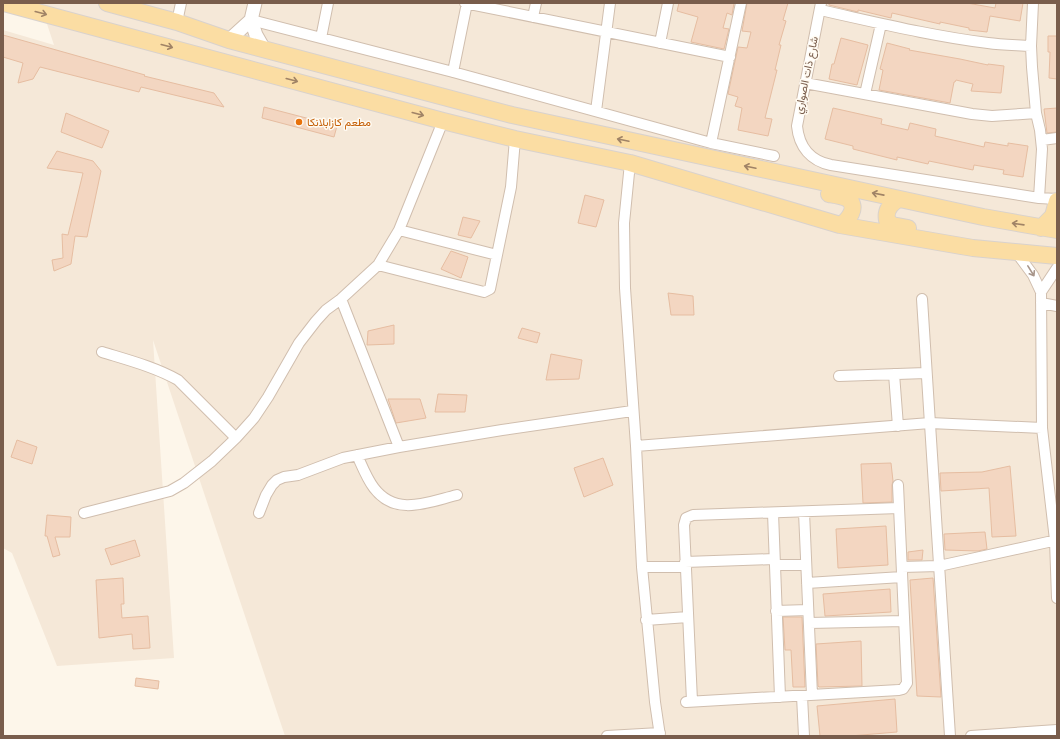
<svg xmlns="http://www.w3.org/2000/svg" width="1060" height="739" viewBox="0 0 1060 739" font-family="'IBM Plex Sans',Vazirmatn,sans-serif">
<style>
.residential{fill:#f5e8d8}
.building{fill:#f3d6c1;stroke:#e6bda1}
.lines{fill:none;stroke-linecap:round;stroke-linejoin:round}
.minor-casing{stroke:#d0beae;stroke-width:12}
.tertiary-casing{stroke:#d0beae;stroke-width:15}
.primary-casing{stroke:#d9d2cd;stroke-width:18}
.minor{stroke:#fff;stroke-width:10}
.tertiary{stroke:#fff;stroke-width:13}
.primary{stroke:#fbdda3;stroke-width:16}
.oneway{stroke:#a08366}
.oneway2{stroke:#a8968b}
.food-dot{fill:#e8710a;stroke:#fffaf1;stroke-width:1.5}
.labels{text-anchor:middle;stroke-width:3;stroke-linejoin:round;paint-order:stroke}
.street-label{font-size:11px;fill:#795d4c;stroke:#fffaf1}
.food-label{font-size:11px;fill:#c56008;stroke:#fffaf1;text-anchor:start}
</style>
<rect width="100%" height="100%" fill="#fdf6ea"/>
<path class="residential" d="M40 3H1057V736H285L153 340 174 658 57 666 12 553 3 548V30L54 45Z"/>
<path class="building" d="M679 3H734L732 15 727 13 723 28 729 29 724 49 691 42 698 17 677 11Z
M747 3H788L783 20 786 21 779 45H781L775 70H777L765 118 772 119 768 136 738 130 742 108 735 106 738 97 728 94 738 47 747 48 751 32 742 31Z
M829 3H967L995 8 996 3H1023L1020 21 990 16 987 32 969 30V28L940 22V24L892 13 891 18 858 10V12L829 5Z
M3 35 145 75 144 76 214 93 224 107 141 87 139 92 40 67 33 79 18 83 23 63 3 57Z
M1048 36H1057V79L1049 78 1050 52H1048Z
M841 38 868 45 857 85 829 79 832 64H834Z
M887 43 910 49 909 50 960 59 988 65V64L1004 66 1001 93 971 91 973 84 956 80 955 82H954L950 103 879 90 883 70 880 69Z
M264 107 337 126 334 137 262 118Z
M833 108 882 119 881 124 908 130 910 123 936 129 935 136 984 147 985 142 1008 146V143L1028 146 1023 177 1003 174 1004 170 974 165 973 170 929 161 928 164 897 157V160L853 149V146L825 139Z
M1057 108V132L1047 133 1044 109Z
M66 113 109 131 102 148 61 132Z
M57 151 93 161 101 171 87 237 75 236 71 264 54 271 52 260 63 258 62 234 68 235 83 173 47 168Z
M585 195 604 200 596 227 578 223Z
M463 217 480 221 471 238 458 235Z
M451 251 468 257 461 278 441 269Z
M668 293 693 296 694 315H671Z
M394 325V344L367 345 368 331Z
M522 328 540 333 537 343 518 338Z
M551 354 582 360 579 379 546 380Z
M438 394 467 395 465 412H435Z
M388 399H420L426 418 396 423Z
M17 440 37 447 32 464 11 457Z
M603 458 613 485 584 497 574 468Z
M891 463 893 481 892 485V502L863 503 861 464Z
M1010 466 1016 536 992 537 989 488 941 491 940 473 982 472Z
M47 515 71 517 70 537H55L60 555 53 557 47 536H45Z
M886 526 888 565 838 568 836 529Z
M985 532 987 549 978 551 945 550 944 534Z
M135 540 140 556 111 565 105 549Z
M923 550 922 560H908V552Z
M123 578 124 604H121L122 618 148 616 150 648 133 649 132 634 99 638 96 580Z
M933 578 941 697 917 696 910 580Z
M890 589 891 612 825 616 823 594Z
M783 617H802L805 687H793L791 650H785Z
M861 641 862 686 819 687 818 686 816 644Z
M136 678 159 681 158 689 135 686Z
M895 699 897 732 850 736H820L817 706Z"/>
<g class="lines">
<defs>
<path id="minor" d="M465 3 730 57
M821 3 797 126C799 147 811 161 831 165L1039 198 1057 199
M1033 3 1031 46 1032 67 1036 113 1040 130 1042 149 1039 198
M820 10C875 22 931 36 988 43 1002 45 1017 45 1031 46
M533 17 536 3
M251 20 453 72 711 143 774 156
M177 22 181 3
M321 38 328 3
M660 43 668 3
M453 72 467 3
M805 83 972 114 992 116 1036 113
M865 94 881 24
M596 111 610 3
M1042 140 1057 138
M711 143 741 3
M630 163 624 223 625 288 636 446 642 567 655 702 660 736
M399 230 497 255
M1016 252 1033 275 1041 292 1042 428 1055 540 1057 598
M378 265 484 292 490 289 511 187 515 139
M1041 292 1057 268
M341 299 399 447
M922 299 950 736
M1041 303 1057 306
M102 352C128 360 155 367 178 380L236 438
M894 374 898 426
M839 376 926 373
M636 446 930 423 1042 428
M357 455C362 466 367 479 374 488 396 517 428 502 457 495
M804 512 812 695
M84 513 170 491 184 483 212 461 236 438 254 418 268 397 299 343 316 321 326 310 341 299 378 265 399 230 443 121
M259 513 266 495 272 485 277 480 284 477 298 475 343 458 399 447 502 430 632 411
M773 513 780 697
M685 562 774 559
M775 565H806
M642 567H686
M902 567 939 566 1057 540
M807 583 902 577
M776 611 808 610
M646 620 688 617
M809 623 904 621
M802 696 804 736
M692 701 684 525 686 518 693 515 899 508
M686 702 899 690 903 689 907 683 898 485
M607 736 660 733
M971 736 1057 730"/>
<path id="tertiary" d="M255 3 251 20 256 35 264 49
M229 40 251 20"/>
<path id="primary" d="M4 3 443 121 515 139 630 163 840 225 973 248 1057 256
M107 3 177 22 229 40 512 115 983 217 1057 230
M829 194C835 195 843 196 848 199 859 207 848 221 840 225
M899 199C891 203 885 210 887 220L892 225 908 228
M1041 228 1053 216 1057 201"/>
</defs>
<use href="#minor" class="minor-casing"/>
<use href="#tertiary" class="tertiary-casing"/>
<use href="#primary" class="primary-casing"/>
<use href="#minor" class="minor"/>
<use href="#tertiary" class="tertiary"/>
<use href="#primary" class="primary"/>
</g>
<defs><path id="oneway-shaft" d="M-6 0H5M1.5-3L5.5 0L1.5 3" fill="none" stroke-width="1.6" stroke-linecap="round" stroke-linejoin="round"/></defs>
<g class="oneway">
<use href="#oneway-shaft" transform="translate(41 13) rotate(15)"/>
<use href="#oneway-shaft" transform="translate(167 46) rotate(15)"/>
<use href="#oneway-shaft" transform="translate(292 80) rotate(15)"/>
<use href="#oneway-shaft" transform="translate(418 114) rotate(15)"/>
<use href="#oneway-shaft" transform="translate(623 140) rotate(-168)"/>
<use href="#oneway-shaft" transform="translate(750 167) rotate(-168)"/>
<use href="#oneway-shaft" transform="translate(878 194) rotate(-169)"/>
<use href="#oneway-shaft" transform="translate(1018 224) rotate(-172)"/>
</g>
<use class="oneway2" href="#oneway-shaft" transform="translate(1031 271) rotate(58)"/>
<circle class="food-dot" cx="299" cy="122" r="4"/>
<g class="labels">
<g class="street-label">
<text transform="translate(806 75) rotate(-78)" y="4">شارع ذات الصواري</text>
</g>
<g class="food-label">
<text x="307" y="126">مطعم كازابلانكا</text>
</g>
</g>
<rect width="1060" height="739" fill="none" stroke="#795d4c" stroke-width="8"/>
</svg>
